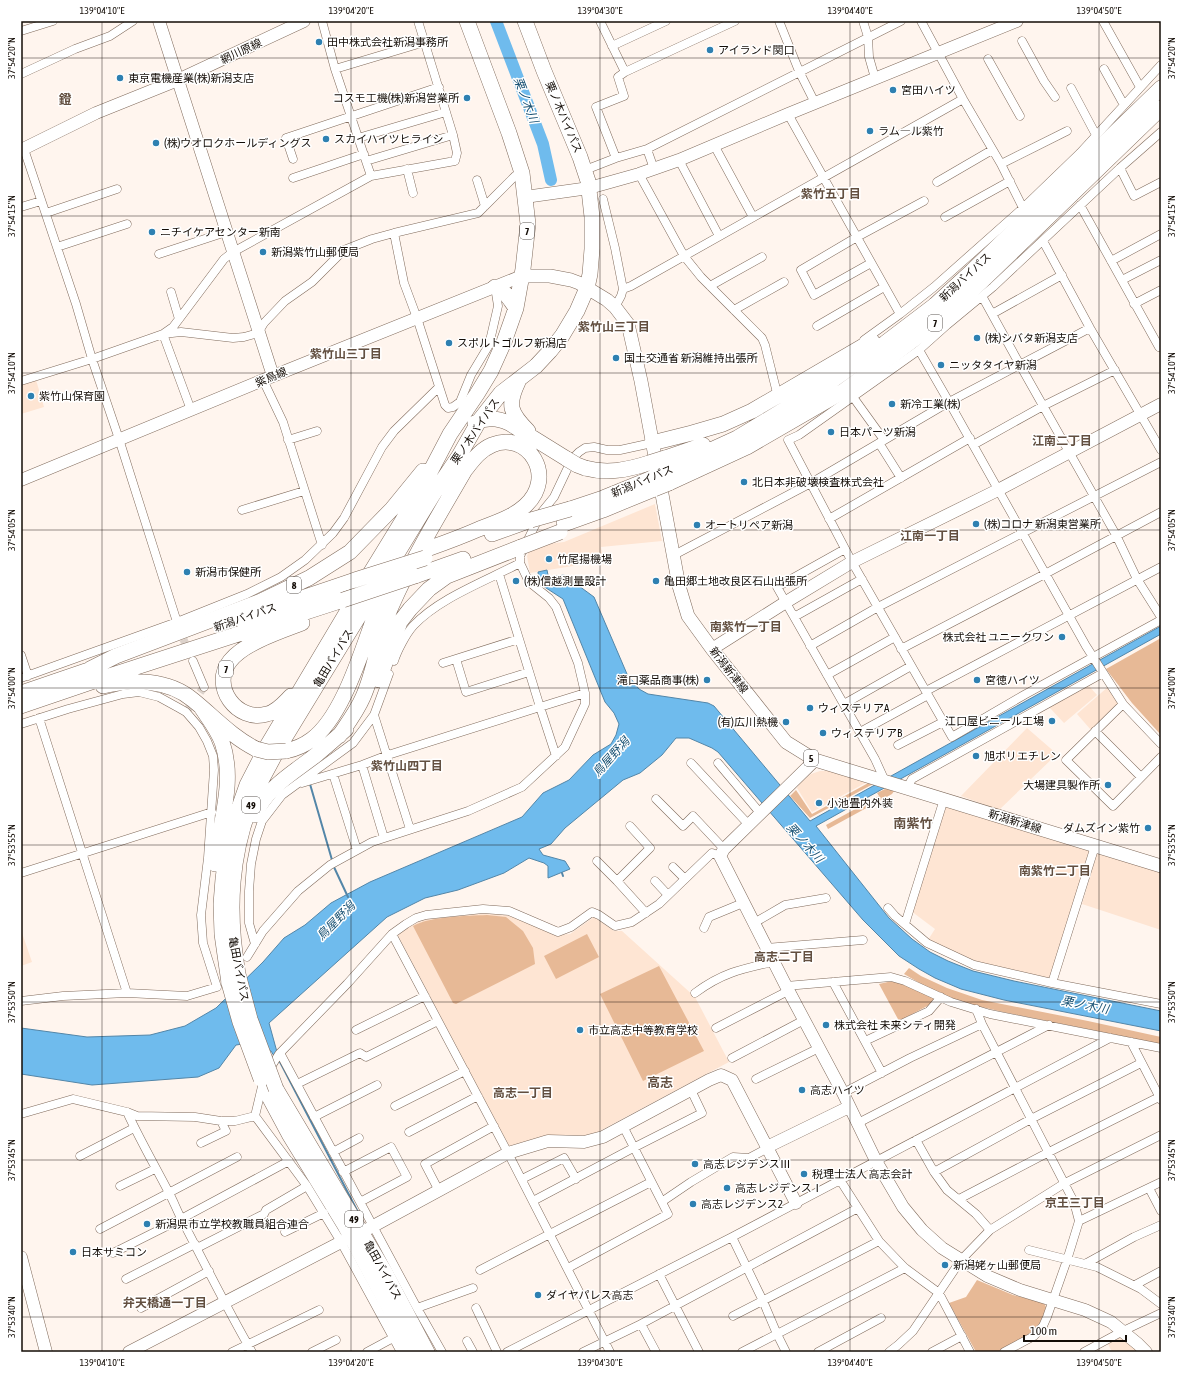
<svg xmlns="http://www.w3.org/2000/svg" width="1182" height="1373" viewBox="0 0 1182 1373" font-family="'Asap Condensed','Noto Sans JP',sans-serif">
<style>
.built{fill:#fee5d3}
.green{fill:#e7b996}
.water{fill:#6fbbed;stroke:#5386a8}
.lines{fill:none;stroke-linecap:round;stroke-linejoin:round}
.stream{stroke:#5386a8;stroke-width:2}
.river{stroke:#6fbbed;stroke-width:12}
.street-tunnel{stroke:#dcd2cb;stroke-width:8;stroke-dasharray:8 4;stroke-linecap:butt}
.street-casing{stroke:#806b5c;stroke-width:9}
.secondary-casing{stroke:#806b5c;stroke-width:13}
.primary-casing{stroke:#806b5c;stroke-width:14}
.highway-casing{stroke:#806b5c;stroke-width:16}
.street{stroke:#fff;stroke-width:8}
.secondary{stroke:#fff;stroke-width:12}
.primary{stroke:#fff;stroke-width:13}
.highway{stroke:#fff;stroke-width:15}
.highway-bridge-casing{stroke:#806b5c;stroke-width:16;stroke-linecap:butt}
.highway-bridge{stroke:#fff;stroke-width:15}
.ticks{fill:none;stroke:#130c06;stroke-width:1;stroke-opacity:0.45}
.poi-dot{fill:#2e80b1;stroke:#fff;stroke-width:1.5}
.labels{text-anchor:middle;stroke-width:3;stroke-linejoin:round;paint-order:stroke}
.shield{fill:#fff;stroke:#5a5551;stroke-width:1}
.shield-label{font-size:10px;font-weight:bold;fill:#130c06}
.poi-label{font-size:11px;fill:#130c06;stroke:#fff;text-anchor:start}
.street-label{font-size:11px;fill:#130c06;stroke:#fff}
.water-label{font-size:12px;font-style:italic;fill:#195274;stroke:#fff}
.neighbourhood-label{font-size:12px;font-weight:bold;fill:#624f40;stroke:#fff}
.quarter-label{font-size:13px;font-weight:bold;fill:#624f40;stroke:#fff}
.neatline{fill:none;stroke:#130c06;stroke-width:1.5}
.ticks-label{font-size:10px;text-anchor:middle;fill:#130c06}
</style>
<rect width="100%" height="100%" fill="#fff5ee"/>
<path class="built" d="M36 380 44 407 21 414V385Z
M655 504 662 541 601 547 603 561 530 573 527 556 531 546 564 542Z
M1089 686 1097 695 1064 723 1049 707Z
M1109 686 1120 703 1091 730 1077 714Z
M1027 728 1057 754 999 810 961 796Z
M820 771H831L869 781 812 812 797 788 800 783 811 774Z
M945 803 1092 850 1050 980 976 964 928 940 935 929 911 911Z
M1097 853 1161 872V930L1082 904Z
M492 912 522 919 557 935 570 934 594 917 614 931H622L695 997 729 1062 592 1135 549 1136 509 1146 397 934 418 920Z
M21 930 32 962 21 966Z
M1123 1336 1142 1352H1112L1108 1344Z"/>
<path class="green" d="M1161 638V735L1132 703 1106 669Z
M870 782 875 783 810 818 790 796 796 790 812 814Z
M887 788 894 791 892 794 828 829 826 825 879 796 877 793Z
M487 915 506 917 523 931 533 948 535 964 456 1004 453 1003 413 926C431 916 466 916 487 915Z
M587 934 599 957 556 979 544 956Z
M659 966 704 1051 643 1081 600 994Z
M909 968 921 976 947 988 982 1000 1088 1021 1161 1037V1044L1003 1012 956 1001 933 991 904 974Z
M892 981 906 984 934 998 933 1003 899 1021 879 984Z
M977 1280 1013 1295 1044 1303 1046 1307 1043 1318 1033 1333 997 1352H976L949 1303 966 1297Z"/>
<path class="water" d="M547 570 548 575 552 577 564 575 594 597 627 674 639 689 648 694 708 703 714 706 810 821 1161 626V634L816 826 889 918 912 939 930 952 948 961 973 971 1014 981 1161 1011V1031L1004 1000 961 989 935 978 919 969 899 956 863 920 718 752 712 748 689 738H676L662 755 640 773 623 780 565 828 551 844 539 849 543 855 565 861 570 869 548 878V866L544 863 529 858 504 873 458 890 425 898 387 917 269 1023 277 1052 274 1056 271 1051 243 1044 236 1045 219 1068 198 1077 92 1085 21 1074V1028L87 1037 150 1035 185 1026 216 1008 263 962 284 938 305 925 331 903 370 882 522 817 543 793 569 780 593 755 611 744 616 735 619 724 614 713 605 702 563 599 543 586 539 579 538 572Z"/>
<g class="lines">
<path class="stream" d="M310 784 332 860
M333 865 348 897
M562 873 563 876
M279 1060 360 1216"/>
<path class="river" d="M496 21 543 144 551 180"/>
<path class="street-tunnel" d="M179 628 189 653
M186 712 204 687"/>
<defs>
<path id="street" d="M322 21 335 69 371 176
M600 21 625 72 735 21
M779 21 799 71 815 103
M863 21 868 37 869 57 875 78
M921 21 963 99 1001 164 1024 210
M1103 21 1140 87
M21 31 53 21
M1022 41 1044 81 1055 97
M612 46 666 21
M988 59 1020 116
M335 69 425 42
M1104 69 1124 105
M21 74 75 49 110 36 133 21
M1071 88 1096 135
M788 114 900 314
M1161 132 1120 168 993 287 947 325 919 350 799 435 788 440 852 562 952 737 1024 695 1161 620
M358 138 446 112
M714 145 753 217
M24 149 76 304 92 359 119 439 177 622
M647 149 654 169
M616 158 647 149 901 21
M293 159 286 138 439 87
M679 160 719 236
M366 161 453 135
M1001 164 1067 131
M1120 168 1134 196 1161 182
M407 169 413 193
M585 170 616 158 596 107 624 96 618 77 625 72
M639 174 684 256 701 277 762 338 765 345 777 393
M293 178 364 154
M477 180 485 206
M937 182 992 150
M603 199 615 248 623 289 621 296 615 307
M1080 205 1159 347 1161 346
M21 207 41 201
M46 213 117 189
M945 217 1010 181
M394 233 404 283 417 318 445 405 448 408 453 407 460 402 471 375 489 345 498 306 495 287
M1043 241 1090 328 1161 450
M57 247 127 224
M159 254 226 232
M1111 261 1161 234
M871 263 814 295 801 270 857 237 924 201
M1122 280 1161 260
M710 286 762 257
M623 289 631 286 963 99
M171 292 179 319
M982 296 1020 365 1116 535 1137 579 1161 617
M1134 304 1161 290
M734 310 784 282
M992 314 1062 275
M817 326 884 287
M864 340 900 314 934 287 1023 208 1080 153 1161 65
M919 350 949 402 1086 646 1123 704 1161 744
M263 380 283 422 322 545
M21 381 92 359 163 334 173 327 224 259 233 252 371 176 455 161 457 153 453 135 418 21
M853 397 884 440
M191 410 163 334 181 332 233 338 244 337 258 333 264 323 285 301 312 282 344 250 372 239 394 233 478 213 515 176 522 173
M288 440 317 431
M879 443 901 478
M973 445 1043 406 1115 370
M242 510 304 491
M829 519 970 438
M845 549 777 587 875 759 885 781
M674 555 811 483 949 402 1090 328
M794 617 862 579
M810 646 878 607 1161 462
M901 649 1045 574 1161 512
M21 655 28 676
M456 659 466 692 529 672
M193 661 204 687
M394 661C397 651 406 634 413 626 439 598 486 581 520 563
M443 663 519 639
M827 675 895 637
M21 678 177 622 247 594 281 577 305 560 333 533 344 518 382 447 394 431 439 387
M926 691 1161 567
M844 704 911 666
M1123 704 1066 760 1113 806 1161 757
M374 715 410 829
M39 718 127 993
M21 724 68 709 123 694 139 692 159 697 179 708 186 712 199 727 207 741 213 756 214 770 208 858 201 915 203 943 217 987 187 996 127 993 63 996 21 1001
M1095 731 1141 777
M860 732 928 695
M898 745 943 722
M556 756 540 707 585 693
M691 763 749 825
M718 763 761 814
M362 765 384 838
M333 774 357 850
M302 783 362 765 388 755 540 707 499 574
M907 788 912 779 1103 673
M656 799 683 826 693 816 724 849
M630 826 650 848 617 881 646 913
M1095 846 1052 983 1161 1004
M597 861 617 881
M673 867 685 879
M21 873 212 812
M655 881 668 895
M888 908 895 916 927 943 974 965 1052 983
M754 923 785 905 826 898
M905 924 944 799
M704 928 709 917 743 903
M392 934 508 1153 610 1352
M255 944 249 923V891L251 864 256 839 262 821 282 795 353 743 374 715 389 674
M766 948 863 940
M247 957 263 931 298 891 330 865 372 842 468 811 522 787 565 747 585 704V693L578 663 556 607 549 598 529 582 520 563V556L541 513 554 497 572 459 579 452 585 448 594 447 607 450H620L652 443
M833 982 882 1073
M786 986 891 977 905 981 951 1002 990 1014 1161 1048
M695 993C722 973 741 969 773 962
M976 1009 982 1024 1074 1202 1079 1221 1067 1260 1047 1317 1043 1326 1034 1336 1004 1352
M716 1028 788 991
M356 1030 425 996
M865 1041 929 1011 941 997
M1131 1042 1161 1100
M280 1053 417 1308 442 1352
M732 1058 804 1020
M756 1079 819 1048
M297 1084 360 1053 366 1057 438 1021
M843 1093 910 1058 982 1024
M395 1106 465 1071
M127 1112C140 1140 155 1166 169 1193 174 1202 177 1211 182 1220 205 1264 227 1309 252 1352
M21 1114 73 1099 127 1112 137 1116 195 1117 221 1121H235L255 1116
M255 1116 264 1078 279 1054 347 984 392 934 406 924 416 918 426 915 483 909 509 911 558 932 571 927 592 912 599 915 615 926 632 922 659 904 712 853 720 856
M255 1116 307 1186 341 1242 401 1352
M314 1117 377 1085
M858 1123 1049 1025
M409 1132 478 1096
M916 1140 934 1172 947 1190 976 1214 990 1230
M201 1143 226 1131 221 1121
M333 1152 359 1138
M80 1156 134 1128
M343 1172 391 1147 407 1177 360 1202
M934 1172 1031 1119 1141 1063
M522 1179 564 1158 576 1179
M840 1180 879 1241 905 1268 939 1293 970 1352
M120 1186 155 1169
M1149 1188 1161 1211
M439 1191 425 1164 494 1126
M959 1199 1049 1152 1161 1096
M533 1201 635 1147 702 1113 691 1090
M663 1201 691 1182 733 1157 749 1158 768 1148
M1079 1221 1161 1182
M100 1229 237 1157
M285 1232 324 1213
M732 1237 763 1301 777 1334 786 1352
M197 1248 264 1214 266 1210 307 1186
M1029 1250 1097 1267 1141 1289 1161 1304
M113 1253 181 1219 289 1161
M1085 1264 1134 1237 1161 1225
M568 1268 668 1214 623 1126
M480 1270 651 1182
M659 1274 699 1352
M126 1279 195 1244
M1135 1285 1161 1271
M141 1308 209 1271
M417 1308 473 1288
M476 1308 497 1352
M733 1316 879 1241
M641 1324 656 1352
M467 1341 473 1352
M232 1352 319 1310
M312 1352 336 1340
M367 1352 393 1338
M507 1352 732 1237 1110 1038
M583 1352 641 1324 858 1208
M742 1352 905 1268
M818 1352 881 1318
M889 1352 898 1345 913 1331 961 1260 990 1230 1065 1183 1161 1135
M932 1352 962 1336
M1084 1352 1123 1331 1161 1313"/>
<path id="secondary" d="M159 21 273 376
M21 150 96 113 178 80 304 21
M525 197 589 188 639 174 679 160 788 114 1017 21
M21 480 273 376 522 276
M712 649 786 602 852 562 998 490 1161 404
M815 760 724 849 720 856 786 986 843 1093 876 1161 903 1207 922 1230 942 1248 987 1276 1020 1290 1085 1310 1111 1322 1138 1344 1146 1352
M767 1147 849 1107
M366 1230 508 1153 548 1141 584 1142 603 1137 709 1080 721 1075 732 1080 796 1203
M21 1257 46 1352
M129 1352 345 1240"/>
<path id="primary" d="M522 276H550L571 280 579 283 607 300 615 307 628 324 641 381 679 586 688 616 712 649 786 742 815 760 1161 866"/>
<path id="highway" d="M495 287C506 291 509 299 516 308
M518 382C507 405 510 413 528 431
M475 423C487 417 497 418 509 423L567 459
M652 443 692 433 723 424 752 411 872 341
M665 458 703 445
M585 468C607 474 627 470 649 463
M667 470 737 438 833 380 885 343 935 305 972 271 1161 88
M669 483 747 447 842 392 892 356 941 319 981 282 1161 108
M570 509 603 498 650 479
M564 524 603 510 654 489
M492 534 531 520
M415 576 463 559
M240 619 355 580
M90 669 116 656 261 601 309 578 350 552 392 509 423 471
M379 680 400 622 410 609 429 589 447 576 521 547
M103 686C133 679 168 679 193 700 214 717 232 737 256 749
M21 693 100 666
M291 696C284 703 277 712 267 714 237 723 210 686 230 661 244 643 281 631 302 623
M21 706 112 675 343 600
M201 707C208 718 217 729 222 742 236 782 219 824 215 864
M339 736C348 723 357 711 363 697 376 668 378 636 391 607 412 559 439 515 465 470 473 460 480 450 492 445 527 430 558 476 525 506 513 517 495 523 479 529 463 536 447 542 430 548
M286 751C295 749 303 746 311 740 342 718 361 653 374 618 379 604 387 590 394 577
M255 815C267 787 293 773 316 755 326 747 336 738 346 729
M238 974C227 910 230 851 256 791 263 776 272 761 279 747L434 493 459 456 479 421 501 393 536 366 550 351 562 336 577 311 587 288 590 274 592 249V217L588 181 580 157 544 71 525 21
M229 983 222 934 221 904 223 879 226 856 234 822 247 785 267 746 363 585 417 497 450 434 477 394 491 371 504 342 516 308 523 269 528 224 522 173 509 133 467 21
M276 1089 385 1272 427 1352
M267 1093 289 1134 344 1224 413 1352"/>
</defs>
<use href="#street" class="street-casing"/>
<use href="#secondary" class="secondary-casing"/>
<use href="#primary" class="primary-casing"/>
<use href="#highway" class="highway-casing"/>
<use href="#street" class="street"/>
<use href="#secondary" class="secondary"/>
<use href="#primary" class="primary"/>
<use href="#highway" class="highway"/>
<defs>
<path id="highway-bridge" d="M567 459 577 465 585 468
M649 463 665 458
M650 479 667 470
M654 489 669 483
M531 520 570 509
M521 547 560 532
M355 580 425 558
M343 600 415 576
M256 749 268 752 286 751
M238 974 250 1019 276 1089
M229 983 240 1022 261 1079"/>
</defs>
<use href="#highway-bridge" class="highway-bridge-casing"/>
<use href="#highway-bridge" class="highway-bridge"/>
</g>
<path class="ticks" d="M102 21V1352M351 21V1352M600 21V1352M850 21V1352M1099 21V1352M21 58H1161M21 216H1161M21 373H1161M21 530H1161M21 688H1161M21 845H1161M21 1002H1161M21 1160H1161M21 1317H1161"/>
<g class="poi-dot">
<circle cx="319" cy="42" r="4"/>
<circle cx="710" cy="50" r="4"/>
<circle cx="120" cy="78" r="4"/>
<circle cx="893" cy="90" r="4"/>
<circle cx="467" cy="98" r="4"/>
<circle cx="870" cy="131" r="4"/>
<circle cx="326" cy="139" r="4"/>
<circle cx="156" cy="143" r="4"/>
<circle cx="152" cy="232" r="4"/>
<circle cx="263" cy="252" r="4"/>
<circle cx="977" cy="338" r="4"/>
<circle cx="449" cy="343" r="4"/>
<circle cx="616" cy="358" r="4"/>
<circle cx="941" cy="365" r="4"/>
<circle cx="31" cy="396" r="4"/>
<circle cx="892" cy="404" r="4"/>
<circle cx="831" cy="432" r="4"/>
<circle cx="744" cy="482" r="4"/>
<circle cx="976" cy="524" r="4"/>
<circle cx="697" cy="525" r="4"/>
<circle cx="549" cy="559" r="4"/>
<circle cx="187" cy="572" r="4"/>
<circle cx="516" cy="581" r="4"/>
<circle cx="656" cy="581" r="4"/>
<circle cx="1062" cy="637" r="4"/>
<circle cx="707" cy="680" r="4"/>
<circle cx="977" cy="680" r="4"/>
<circle cx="810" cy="708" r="4"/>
<circle cx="1052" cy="721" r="4"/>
<circle cx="786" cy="722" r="4"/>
<circle cx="823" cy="733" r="4"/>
<circle cx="976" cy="756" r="4"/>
<circle cx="1108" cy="785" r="4"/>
<circle cx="819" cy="803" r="4"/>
<circle cx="1148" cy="828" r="4"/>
<circle cx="826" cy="1025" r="4"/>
<circle cx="580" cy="1030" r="4"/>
<circle cx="802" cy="1090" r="4"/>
<circle cx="695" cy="1164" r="4"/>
<circle cx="804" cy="1174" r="4"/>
<circle cx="727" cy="1188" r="4"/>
<circle cx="693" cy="1204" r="4"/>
<circle cx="147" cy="1224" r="4"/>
<circle cx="73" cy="1252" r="4"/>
<circle cx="945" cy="1265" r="4"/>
<circle cx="538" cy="1295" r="4"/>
</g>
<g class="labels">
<g class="shield">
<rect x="520" y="223" width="14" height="16" rx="3"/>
<rect x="928" y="315" width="14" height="16" rx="3"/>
<rect x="287" y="577" width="14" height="16" rx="3"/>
<rect x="219" y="661" width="14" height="16" rx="3"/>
<rect x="804" y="750" width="14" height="16" rx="3"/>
<rect x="242" y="797" width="18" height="16" rx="3"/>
<rect x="345" y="1211" width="18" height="16" rx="3"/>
</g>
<g class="shield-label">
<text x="527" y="235">7</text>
<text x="935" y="327">7</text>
<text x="294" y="589">8</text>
<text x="226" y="673">7</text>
<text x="811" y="762">5</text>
<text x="251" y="809">49</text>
<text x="354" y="1223">49</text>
</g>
<g class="poi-label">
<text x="327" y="46">田中株式会社新潟事務所</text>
<text x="718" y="54">アイランド関口</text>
<text x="128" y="82">東京電機産業(株)新潟支店</text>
<text x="901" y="94">宮田ハイツ</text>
<text x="459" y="102" text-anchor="end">コスモ工機(株)新潟営業所</text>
<text x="878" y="135">ラム―ル紫竹</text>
<text x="334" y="143">スカイハイツヒライシ</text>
<text x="164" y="147">(株)ウオロクホールディングス</text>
<text x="160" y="236">ニチイケアセンター新南</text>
<text x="271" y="256">新潟紫竹山郵便局</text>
<text x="985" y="342">(株)シバタ新潟支店</text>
<text x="457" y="347">スポルトゴルフ新潟店</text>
<text x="624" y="362">国土交通省 新潟維持出張所</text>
<text x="949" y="369">ニッタタイヤ新潟</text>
<text x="39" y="400">紫竹山保育園</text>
<text x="900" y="408">新冷工業(株)</text>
<text x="839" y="436">日本パーツ新潟</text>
<text x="752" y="486">北日本非破壊検査株式会社</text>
<text x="984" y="528">(株)コロナ 新潟東営業所</text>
<text x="705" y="529">オートリペア新潟</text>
<text x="557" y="563">竹尾揚機場</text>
<text x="195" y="576">新潟市保健所</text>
<text x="524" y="585">(株)信越測量設計</text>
<text x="664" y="585">亀田郷土地改良区石山出張所</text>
<text x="1054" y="641" text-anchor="end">株式会社 ユニークワン</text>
<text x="699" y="684" text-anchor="end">滝口薬品商事(株)</text>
<text x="985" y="684">宮徳ハイツ</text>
<text x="818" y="712">ウィステリアA</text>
<text x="1044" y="725" text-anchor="end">江口屋ビニール工場</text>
<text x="778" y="726" text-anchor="end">(有)広川熱機</text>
<text x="831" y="737">ウィステリアB</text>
<text x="984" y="760">旭ポリエチレン</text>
<text x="1100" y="789" text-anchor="end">大場建具製作所</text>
<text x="827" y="807">小池畳内外装</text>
<text x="1140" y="832" text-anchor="end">ダムズイン紫竹</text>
<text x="834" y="1029">株式会社 未来シティ開発</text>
<text x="588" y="1034">市立高志中等教育学校</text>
<text x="810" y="1094">高志ハイツ</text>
<text x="703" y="1168">高志レジデンスⅢ</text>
<text x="812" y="1178">税理士法人 高志会計</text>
<text x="735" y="1192">高志レジデンスⅠ</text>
<text x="701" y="1208">高志レジデンス2</text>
<text x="155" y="1228">新潟県市立学校教職員組合連合</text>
<text x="81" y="1256">日本サミコン</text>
<text x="953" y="1269">新潟姥ヶ山郵便局</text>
<text x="546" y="1299">ダイヤパレス高志</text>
</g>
<g class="street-label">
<text transform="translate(241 51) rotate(-25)" y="4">網川原線</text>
<text transform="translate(564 117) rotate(67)" y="4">栗ノ木バイパス</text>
<text transform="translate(965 277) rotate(-43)" y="4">新潟バイパス</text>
<text transform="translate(271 377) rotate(-23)" y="4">紫鳥線</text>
<text transform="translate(475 431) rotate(-56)" y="4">栗ノ木バイパス</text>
<text transform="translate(642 481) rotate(-23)" y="4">新潟バイパス</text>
<text transform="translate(245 617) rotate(-19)" y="4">新潟バイパス</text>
<text transform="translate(333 658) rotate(-59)" y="4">亀田バイパス</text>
<text transform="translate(729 670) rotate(52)" y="4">新潟新津線</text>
<text transform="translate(1015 821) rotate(17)" y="4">新潟新津線</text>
<text transform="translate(239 969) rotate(79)" y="4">亀田バイパス</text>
<text transform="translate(383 1270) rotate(61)" y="4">亀田バイパス</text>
</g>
<g class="water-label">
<text transform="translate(526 100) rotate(69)" y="4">栗ノ木川</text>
<text transform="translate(611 757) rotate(-48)" y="4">鳥屋野潟</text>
<text transform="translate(805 843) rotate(48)" y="4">栗ノ木川</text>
<text transform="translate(336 921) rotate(-45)" y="4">鳥屋野潟</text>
<text transform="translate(1085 1005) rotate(11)" y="4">栗ノ木川</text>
</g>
<g class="neighbourhood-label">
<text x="831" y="198">紫竹五丁目</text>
<text x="614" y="331">紫竹山三丁目</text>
<text x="346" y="358">紫竹山三丁目</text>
<text x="1062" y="445">江南二丁目</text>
<text x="930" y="540">江南一丁目</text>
<text x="746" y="631">南紫竹一丁目</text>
<text x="407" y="770">紫竹山四丁目</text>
<text x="1055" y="875">南紫竹二丁目</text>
<text x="784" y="961">高志二丁目</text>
<text x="523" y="1097">高志一丁目</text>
<text x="1075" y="1207">京王三丁目</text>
<text x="165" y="1307">弁天橋通一丁目</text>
</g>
<g class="quarter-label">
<text x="65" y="104">鐙</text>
<text x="913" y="828">南紫竹</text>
<text x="660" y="1087">高志</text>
</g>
</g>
<rect width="1182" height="1373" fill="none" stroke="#ffffff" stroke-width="44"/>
<path d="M1024 1335v6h102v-6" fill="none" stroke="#130c06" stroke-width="2"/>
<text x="1030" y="1335" font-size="12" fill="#130c06" stroke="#ffffff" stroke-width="3" paint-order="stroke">100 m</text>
<rect x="22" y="22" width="1138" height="1329" class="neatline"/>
<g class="ticks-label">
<text x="102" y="14">139°04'10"E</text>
<text x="351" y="14">139°04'20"E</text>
<text x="600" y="14">139°04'30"E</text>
<text x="850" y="14">139°04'40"E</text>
<text x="1099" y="14">139°04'50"E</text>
<text transform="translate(11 58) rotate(-90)" y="4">37°54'20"N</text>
<text transform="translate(1171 58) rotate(-90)" y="4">37°54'20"N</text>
<text transform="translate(11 216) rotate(-90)" y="4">37°54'15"N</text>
<text transform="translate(1171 216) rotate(-90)" y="4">37°54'15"N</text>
<text transform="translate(11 373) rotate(-90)" y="4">37°54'10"N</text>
<text transform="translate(1171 373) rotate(-90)" y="4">37°54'10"N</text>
<text transform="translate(11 530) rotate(-90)" y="4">37°54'05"N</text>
<text transform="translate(1171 530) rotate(-90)" y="4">37°54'05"N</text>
<text transform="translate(11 688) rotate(-90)" y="4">37°54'00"N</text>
<text transform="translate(1171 688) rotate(-90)" y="4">37°54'00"N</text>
<text transform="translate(11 845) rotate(-90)" y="4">37°53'55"N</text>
<text transform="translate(1171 845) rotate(-90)" y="4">37°53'55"N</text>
<text transform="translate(11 1002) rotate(-90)" y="4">37°53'50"N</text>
<text transform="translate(1171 1002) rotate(-90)" y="4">37°53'50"N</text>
<text transform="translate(11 1160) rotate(-90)" y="4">37°53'45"N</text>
<text transform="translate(1171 1160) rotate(-90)" y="4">37°53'45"N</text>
<text transform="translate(11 1317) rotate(-90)" y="4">37°53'40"N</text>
<text transform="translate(1171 1317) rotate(-90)" y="4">37°53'40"N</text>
<text x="102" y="1366">139°04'10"E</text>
<text x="351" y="1366">139°04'20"E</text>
<text x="600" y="1366">139°04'30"E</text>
<text x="850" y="1366">139°04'40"E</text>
<text x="1099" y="1366">139°04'50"E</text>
</g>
</svg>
